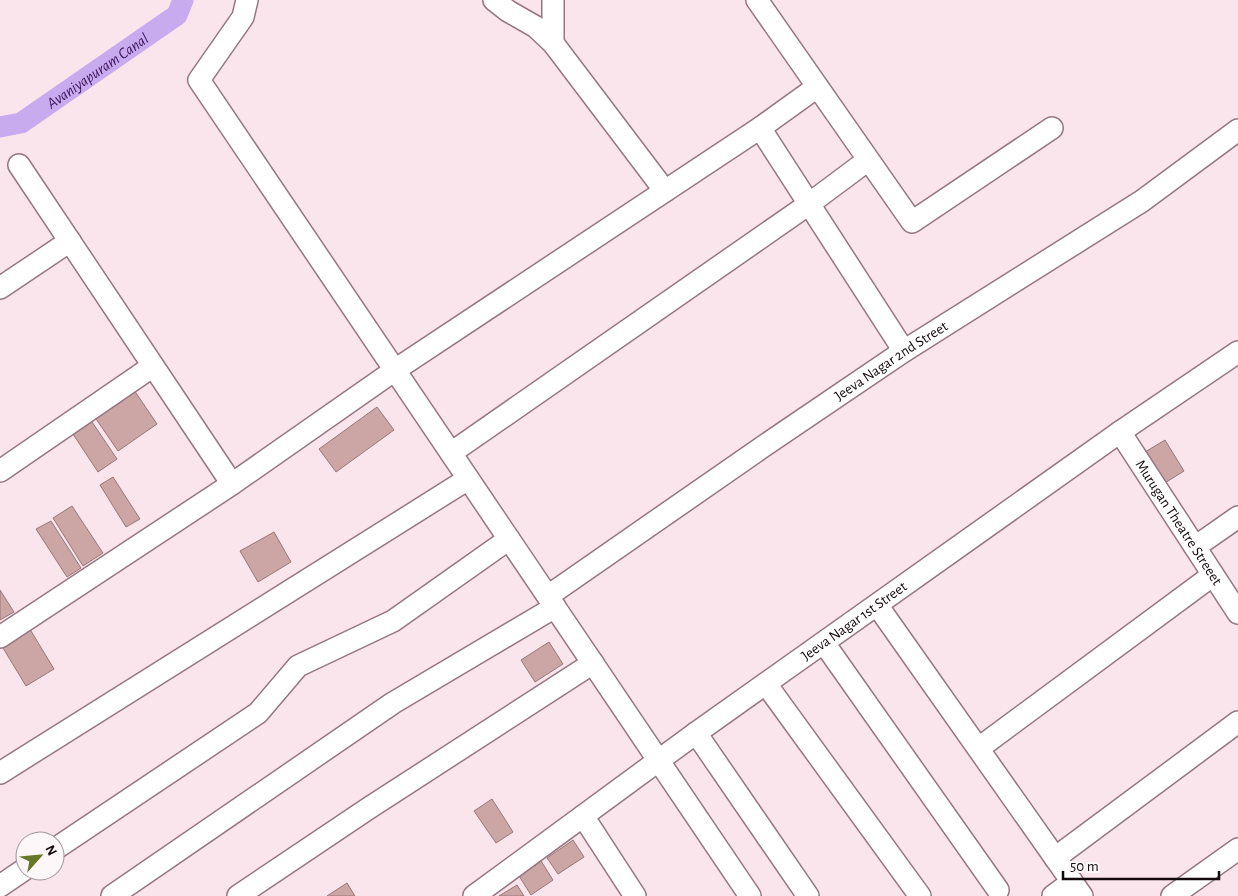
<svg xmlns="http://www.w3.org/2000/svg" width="1238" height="896" viewBox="0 0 1238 896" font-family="'Alegreya Sans',sans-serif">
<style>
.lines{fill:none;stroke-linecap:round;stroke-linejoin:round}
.canal{stroke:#c8abee;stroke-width:21}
.building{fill:#cba6a5;stroke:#9a7777}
.minor-casing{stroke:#977682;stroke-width:24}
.minor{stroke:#fff;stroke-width:21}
.labels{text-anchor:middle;stroke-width:4.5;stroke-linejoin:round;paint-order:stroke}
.street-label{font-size:15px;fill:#14090d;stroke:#fef7f9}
.water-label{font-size:16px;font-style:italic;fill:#3e1562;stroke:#fef7f9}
</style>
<rect width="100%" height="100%" fill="#fbe5ec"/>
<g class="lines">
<path class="canal" id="s1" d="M0 127 21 123 177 15 183 0"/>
</g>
<path class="building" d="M132 387 157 424 118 451 92 413Z
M377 407 394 430 336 472 319 449Z
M88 416 117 459 98 472 69 428Z
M1165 440 1184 471 1160 486 1140 455Z
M113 477 140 519 126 527 100 485Z
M72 506 103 553 83 566 53 518Z
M51 521 81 568 67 577 36 529Z
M274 532 291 562 258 582 240 551Z
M0 590 14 612 0 620Z
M28 626 54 669 26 686 0 643Z
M549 642 563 664 535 682 521 660Z
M492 799 513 832 496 843 474 811Z
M573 840 584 857 558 874 547 858Z
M541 861 553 880 531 895 519 876Z
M347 883 355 896H327Z
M517 885 524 896H499Z"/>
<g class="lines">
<defs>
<g id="minor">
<path d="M247 0 243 17 199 80 750 896"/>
<path d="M494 0 508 11 536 27 553 43 665 191"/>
<path d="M553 0V43"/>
<path d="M757 0 912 222 1052 128"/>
<path d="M760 128 904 351"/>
<path d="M19 165 232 484"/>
<path d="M0 288 70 241"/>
<path id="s2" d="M1120 432 1238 613"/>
<path d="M451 453 809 204 868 160"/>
<path d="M0 471 153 366"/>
<path d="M1195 547 1238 517"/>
<path id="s3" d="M548 596 761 448 904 351 1142 201 1238 130"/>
<path d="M877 605 1082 896"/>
<path d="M0 637 232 484 395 370 760 128 817 87"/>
<path d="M824 643 998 890"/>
<path d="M766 684 920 896"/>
<path d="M696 733 808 896"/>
<path d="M979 748 1213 575"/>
<path d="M0 773 468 479"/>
<path d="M583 816 635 896"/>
<path d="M55 849 258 713 298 666 393 621 509 539"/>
<path d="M1055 858 1238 722"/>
<path d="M0 886 25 869"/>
<path d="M112 896 393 703 555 607"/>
<path d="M238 896 369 808 593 663"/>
<path id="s4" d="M474 896 696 733 1120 432 1238 352"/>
<path d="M1053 896 1072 882"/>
<path d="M1172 896 1238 849"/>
</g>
</defs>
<use href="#minor" class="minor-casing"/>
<use href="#minor" class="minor"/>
</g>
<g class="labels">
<g class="street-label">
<text dy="5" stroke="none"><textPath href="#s3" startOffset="416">Jeeva Nagar 2nd Street</textPath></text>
<text dy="5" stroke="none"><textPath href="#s2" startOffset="108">Murugan Theatre Streeet</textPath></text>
<text dy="5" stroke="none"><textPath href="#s4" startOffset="469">Jeeva Nagar 1st Street</textPath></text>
</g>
<g class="water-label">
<text dy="6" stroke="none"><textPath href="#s1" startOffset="114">Avaniyapuram Canal</textPath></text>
</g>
</g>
<g transform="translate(40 856) rotate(63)"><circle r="24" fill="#fef7f9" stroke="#a0989b"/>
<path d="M0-4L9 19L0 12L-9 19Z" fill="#667928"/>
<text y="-8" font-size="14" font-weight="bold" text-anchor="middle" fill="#14090d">N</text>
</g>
<path d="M1063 871v8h156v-8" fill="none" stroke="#14090d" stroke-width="2.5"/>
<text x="1070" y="871" font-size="15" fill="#14090d" stroke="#fef7f9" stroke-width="4" paint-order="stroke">50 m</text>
</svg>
